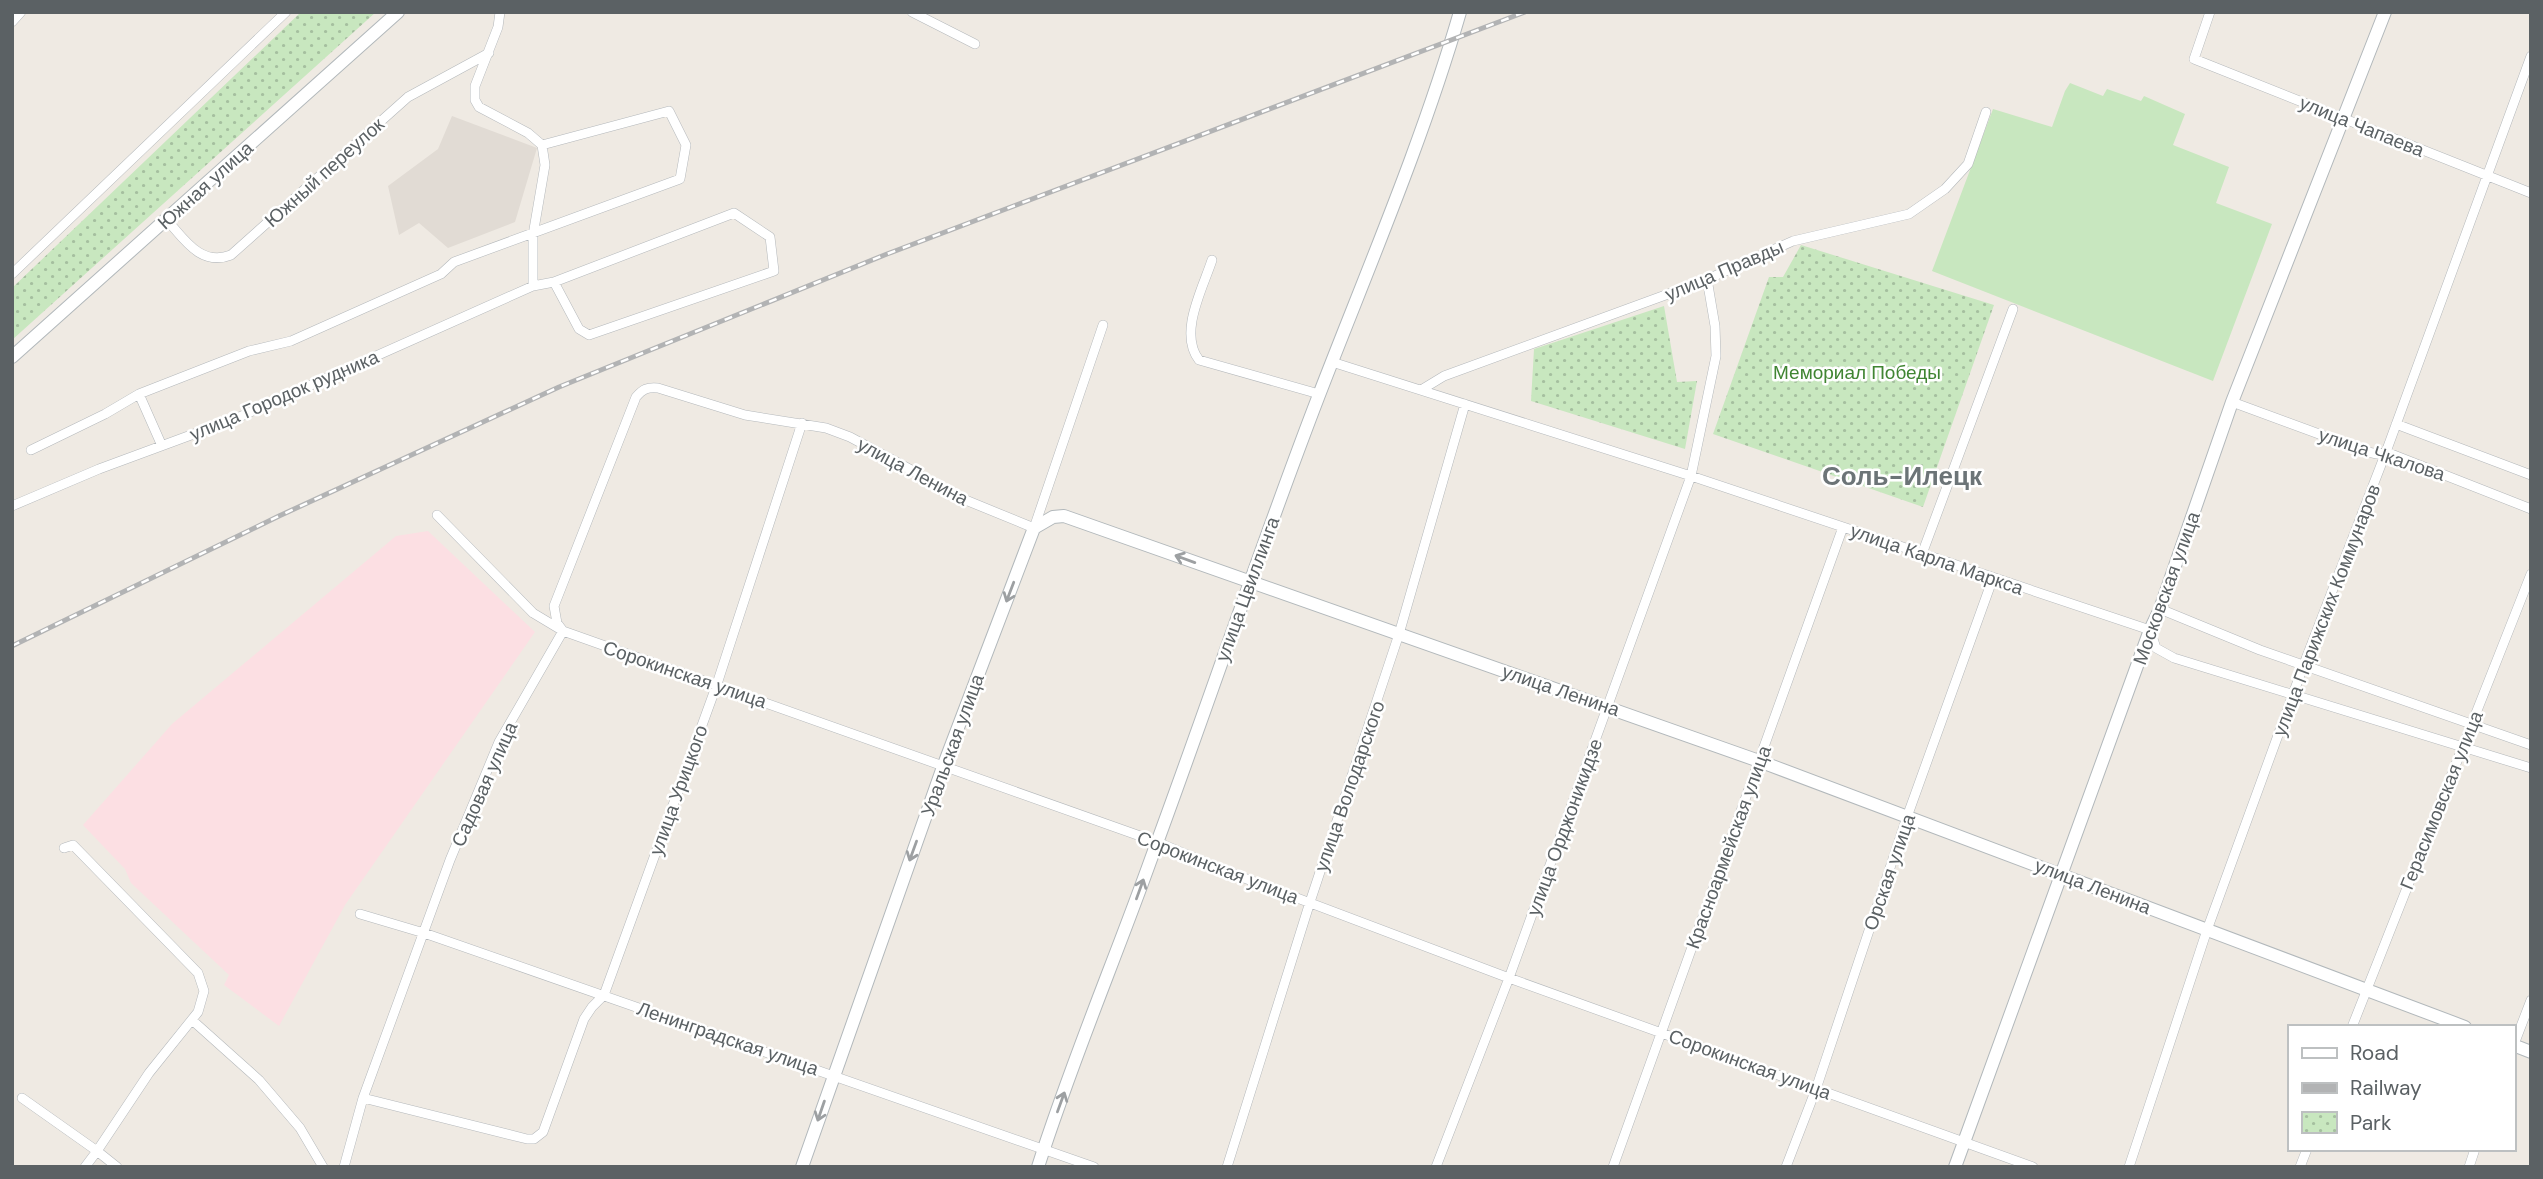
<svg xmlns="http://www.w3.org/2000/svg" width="2543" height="1179" viewBox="0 0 2543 1179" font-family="'DM Sans',sans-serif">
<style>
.education{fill:#e1dbd4}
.medical{fill:#fcdfe3}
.park{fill:url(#park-dots)}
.pitch{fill:#c8e7bf}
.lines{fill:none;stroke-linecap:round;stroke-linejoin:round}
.street-casing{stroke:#b4b8bb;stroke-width:10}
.secondary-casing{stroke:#b2b8bb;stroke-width:14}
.street{stroke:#fff;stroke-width:9}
.secondary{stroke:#fff;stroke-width:12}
.rail-casing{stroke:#b2b3b4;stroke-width:5}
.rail{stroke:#fff;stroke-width:2.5;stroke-dasharray:8;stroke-linecap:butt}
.oneway{stroke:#9da0a2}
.labels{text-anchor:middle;stroke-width:5;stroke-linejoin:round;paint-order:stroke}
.street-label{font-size:19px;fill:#5b6164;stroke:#fff}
.park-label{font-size:19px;fill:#408532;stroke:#fff}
.district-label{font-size:26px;font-weight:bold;fill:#6c7477;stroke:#fff}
</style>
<defs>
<pattern id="park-dots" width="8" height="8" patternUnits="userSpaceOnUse" patternTransform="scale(1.75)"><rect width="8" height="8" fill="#c8e7bf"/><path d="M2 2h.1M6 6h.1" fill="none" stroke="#a5bf9f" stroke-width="1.8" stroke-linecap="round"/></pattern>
</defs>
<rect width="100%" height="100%" fill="#efeae3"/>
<path class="education" d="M452 116 537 148 515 222 448 248 419 223 399 235 388 186 438 149Z"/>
<path class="medical" d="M428 531 535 632 345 905 279 1026 224 985 229 975 131 883 125 869 83 825 172 724 396 536Z"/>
<path class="park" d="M301 12H376L12 340V288Z
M1801 245 1994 305 1923 507 1713 434 1769 277H1783Z
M1664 306 1677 382 1697 381 1685 449 1531 401 1534 349Z"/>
<path class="pitch" d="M2070 83 2103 96 2107 89 2141 101 2144 96 2185 114 2173 145 2229 167 2216 203 2272 224 2213 381 1932 271 1993 109 2052 127 2065 91Z"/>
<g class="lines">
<defs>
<path id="street" d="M500 12 498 27 475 86V100L479 107 528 133 542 145 545 165 533 235V286
M912 12 975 44
M2210 12 2194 59 2531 193
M12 22 21 12
M167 220C184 239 201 267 231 255L408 97 489 53
M1212 260C1203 288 1178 333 1199 360L1319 394
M12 274 286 12
M1332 362 1691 476 2150 630 2156 648 2174 658 2531 768
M1421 390 1444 376 1701 282 1793 241 1909 214 1945 189 1968 164 1986 112
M139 394 162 446
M2232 402 2368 452 2377 454 2386 452 2531 509
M2396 424 2531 475
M31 450 105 414 139 394 249 351 291 341 441 274 454 262 680 179 686 145 669 111 542 145
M12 506 99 469 237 418 533 286 554 282 734 213 770 237 774 271 589 335 579 329 554 282
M437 515 533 613 563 631 1157 842 1231 873 1509 978 2033 1167
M1922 554 2013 309
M2160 609 2260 650 2531 745
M64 848 73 845 198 973 204 991 198 1012 149 1073 97 1151 117 1167
M360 914 424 933 1094 1167
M192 1020 259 1080 300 1128 323 1167
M2352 1027 2531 574
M2513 1047 2531 1000
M22 1098 97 1151 85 1167
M363 1098 527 1139H534L543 1132 584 1019 592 1007 604 995 717 684 802 423
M344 1167 363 1098 450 860 499 742 563 631 557 623 554 606 636 397C643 389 647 387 658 388L745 415 826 428 850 437 915 472 946 492 1034 528 1103 325
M1227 1167 1310 902 1399 634 1465 404
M1436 1167 1509 978 1691 476 1716 356 1715 326 1707 279
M1613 1167 1843 527
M1786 1167 1816 1089 1907 817 1993 578
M2129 1167 2207 930 2304 664 2386 452 2531 56
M2300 1167 2307 1149
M2469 1167 2475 1149"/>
<path id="secondary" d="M12 357 398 12
M2513 1045 2531 1052
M802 1167 943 767 1034 528 1053 517 1064 516 1759 761 2465 1027
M1038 1167C1071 1063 1114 962 1151 859 1208 705 1260 548 1319 395 1368 268 1422 143 1460 12
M1955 1167 2150 630 2160 609 2232 402 2385 12"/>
</defs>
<use href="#street" class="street-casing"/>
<use href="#secondary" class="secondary-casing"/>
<use href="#street" class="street"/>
<use href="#secondary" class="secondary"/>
<defs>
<path id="rail" d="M12 646 279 516 559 387 887 254 1525 12"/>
</defs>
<use href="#rail" class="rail-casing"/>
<use href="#rail" class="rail"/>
</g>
<defs><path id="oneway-shaft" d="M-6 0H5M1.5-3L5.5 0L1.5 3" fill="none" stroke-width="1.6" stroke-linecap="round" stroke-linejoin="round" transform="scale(1.75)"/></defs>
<g class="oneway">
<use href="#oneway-shaft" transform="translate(1185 559) rotate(-160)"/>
<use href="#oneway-shaft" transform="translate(1010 592) rotate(111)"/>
<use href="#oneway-shaft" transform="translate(913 851) rotate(110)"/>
<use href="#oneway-shaft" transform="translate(1140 889) rotate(-70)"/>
<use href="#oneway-shaft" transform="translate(1061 1102) rotate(-70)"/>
<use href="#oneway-shaft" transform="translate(821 1111) rotate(109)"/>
</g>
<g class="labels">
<g class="street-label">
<text transform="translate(2362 126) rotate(22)" y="7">улица Чапаева</text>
<text transform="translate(324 172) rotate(-42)" y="7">Южный переулок</text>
<text transform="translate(205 185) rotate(-42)" y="7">Южная улица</text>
<text transform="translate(1724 270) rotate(-23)" y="7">улица Правды</text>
<text transform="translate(284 395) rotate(-23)" y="7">улица Городок рудника</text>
<text transform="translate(2382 454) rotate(18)" y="7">улица Чкалова</text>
<text transform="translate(913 471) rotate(28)" y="7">улица Ленина</text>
<text transform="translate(1937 559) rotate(19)" y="7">улица Карла Маркса</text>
<text transform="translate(2166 588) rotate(-70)" y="7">Московская улица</text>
<text transform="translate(1247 589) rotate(-70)" y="7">улица Цвиллинга</text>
<text transform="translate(2326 610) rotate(-69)" y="7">улица Парижских Коммунаров</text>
<text transform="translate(685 674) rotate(19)" y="7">Сорокинская улица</text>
<text transform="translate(1561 690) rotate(19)" y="7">улица Ленина</text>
<text transform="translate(952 745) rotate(-70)" y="7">Уральская улица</text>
<text transform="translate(484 784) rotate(-66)" y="7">Садовая улица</text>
<text transform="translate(1349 786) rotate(-71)" y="7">улица Володарского</text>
<text transform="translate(678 790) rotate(-70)" y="7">улица Урицкого</text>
<text transform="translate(2441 800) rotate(-68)" y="7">Герасимовская улица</text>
<text transform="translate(1564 827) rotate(-70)" y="7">улица Орджоникидзе</text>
<text transform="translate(1728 847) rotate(-70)" y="7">Красноармейская улица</text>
<text transform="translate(1218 867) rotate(21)" y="7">Сорокинская улица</text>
<text transform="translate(1889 872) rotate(-71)" y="7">Орская улица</text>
<text transform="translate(2093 886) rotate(21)" y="7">улица Ленина</text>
<text transform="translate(728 1038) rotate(19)" y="7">Ленинградская улица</text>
<text transform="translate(1750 1064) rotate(20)" y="7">Сорокинская улица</text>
</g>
<g class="park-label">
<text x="1857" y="379">Мемориал Победы</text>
</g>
<g class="district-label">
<text x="1902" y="485">Соль-Илецк</text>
</g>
</g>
<rect width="2543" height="1179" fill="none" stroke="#5b6164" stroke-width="28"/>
<rect x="2288" y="1025" width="228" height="126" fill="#ffffff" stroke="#bdc0c1" stroke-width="2"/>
<rect x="2302" y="1048" width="35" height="10" fill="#ffffff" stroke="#bdc0c1" stroke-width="2"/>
<text x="2350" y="1060" font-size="21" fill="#5b6164">Road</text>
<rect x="2302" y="1083" width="35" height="10" fill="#b2b3b4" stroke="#bdc0c1" stroke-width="2"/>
<text x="2350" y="1095" font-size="21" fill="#5b6164">Railway</text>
<rect x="2302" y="1112" width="35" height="21" fill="url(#park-dots)" stroke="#bdc0c1" stroke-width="2"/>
<text x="2350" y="1130" font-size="21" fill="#5b6164">Park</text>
</svg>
